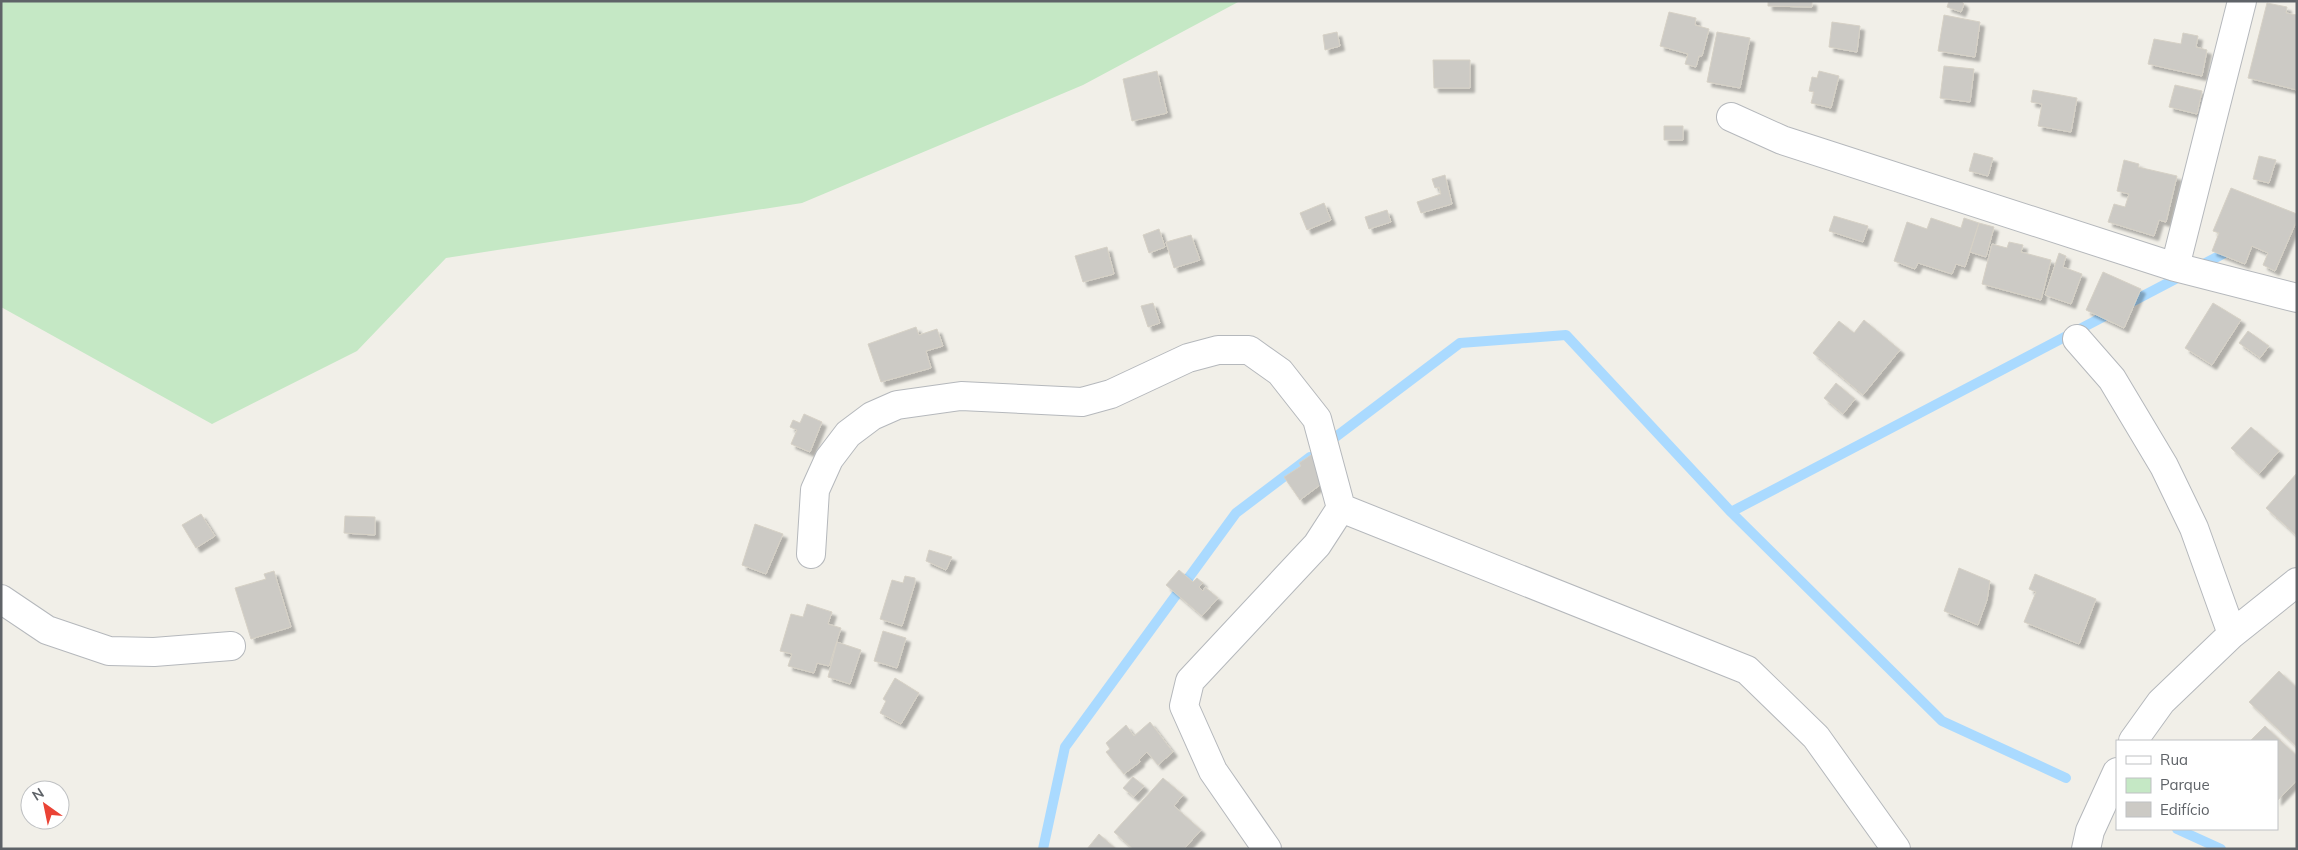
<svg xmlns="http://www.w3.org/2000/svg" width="2298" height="850" viewBox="0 0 2298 850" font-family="Mulish,sans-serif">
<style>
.green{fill:#c5e8c5}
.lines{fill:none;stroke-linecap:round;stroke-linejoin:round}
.stream{stroke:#aadaff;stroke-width:10}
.building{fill:#cccac5;stroke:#d6d1c6;filter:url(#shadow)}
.minor-casing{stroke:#b5b8bc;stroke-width:30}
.minor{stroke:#fff;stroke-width:28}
</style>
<defs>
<filter id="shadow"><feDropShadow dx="4.5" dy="4.5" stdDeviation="1" flood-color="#0004"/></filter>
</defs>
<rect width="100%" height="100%" fill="#f1efe8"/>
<path class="green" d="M1 1H1240L1083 85 802 203 446 258 357 351 212 424 1 307Z"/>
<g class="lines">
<path class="stream" d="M2198 267 2234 248
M1325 445 1460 343 1566 335 1731 512 1942 721 2066 778
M1731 512 2183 275
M2177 829 2221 849
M1043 849 1065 747 1236 513 1310 457"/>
</g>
<path class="building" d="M1768 1H1812V7L1768 6Z
M1949 1H1961L1964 4 1961 12 1947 7Z
M2267 3 2287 7 2286 13 2297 15V90L2248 78Z
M1669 12 1696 18 1695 25 1709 29 1702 56H1699L1696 67 1685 64 1688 54 1660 46Z
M1944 15 1980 22 1975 57 1938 51Z
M1832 22 1860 26 1857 52 1829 47Z
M1337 32 1340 46 1325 50 1323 35Z
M1717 32 1750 38 1740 88 1707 82Z
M2183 33 2198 36 2196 47 2207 50 2202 76 2148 64 2154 39 2181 44Z
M1433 60H1470V88H1434Z
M1944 66 1974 69 1970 102 1940 98Z
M1157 71 1167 113 1132 121 1123 79Z
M1819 71 1839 76 1831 108 1811 103 1814 92 1809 91 1812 77 1817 78Z
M2175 85 2202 91 2197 114 2169 107Z
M2033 90 2077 98 2071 132 2038 126 2042 104 2031 102Z
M1664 126H1683V140H1664Z
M1974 153 1993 158 1988 176 1969 171Z
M2259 156 2276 160 2269 183 2253 179Z
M2124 160 2139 164 2138 167 2177 176 2166 222 2159 220 2154 236 2108 222 2114 204 2125 207 2129 194 2117 191Z
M1445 175 1452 204 1421 213 1417 202 1441 194 1439 187 1435 188 1432 179Z
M2231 188 2297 214V220L2275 271 2263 265 2268 253 2252 246 2245 264 2212 251 2219 233 2213 231Z
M1324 203 1331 220 1307 230 1300 213Z
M1387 210 1391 222 1369 229 1365 217Z
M1834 216 1868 226 1863 242 1829 231Z
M1931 218 1961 228 1964 218 1979 223 1965 267 1956 264 1952 274 1918 263 1915 269 1894 261 1907 222 1927 229Z
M1979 223 1994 227 1986 257 1970 252Z
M1159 229 1165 247 1149 253 1143 235Z
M1191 235 1200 260 1174 268 1166 242Z
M2009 242 2023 245 2021 252 2051 260 2041 300 1982 284 1992 244 2007 248Z
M1107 247 1114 274 1083 282 1075 256Z
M2059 253 2066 256 2063 267 2082 274 2071 304 2045 295Z
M2103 272 2141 289 2124 328 2086 310Z
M1153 303 1160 323 1148 327 1141 306Z
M2213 303 2241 320 2212 365 2185 348Z
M1864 320 1900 350 1863 395 1813 353 1839 321 1854 333Z
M916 327 919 335 937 329 943 346 926 351 931 368 881 382 868 344Z
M2248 331 2269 346 2260 358 2239 343Z
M1836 383 1855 399 1843 414 1824 398Z
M804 414 822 422 810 452 791 444 797 430 790 427 793 420 800 423Z
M2251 427 2279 451 2259 474 2231 448Z
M1311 455 1328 479 1300 500 1284 477 1301 466 1299 463Z
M2297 473V536L2266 508Z
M201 514 215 536 196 548 182 525Z
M345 516 375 517V535L344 533Z
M755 524 783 534 766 574 742 565Z
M929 550 952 557 946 570 926 561Z
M1959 568 1990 581 1987 600 1978 625 1944 611Z
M1179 570 1193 582 1197 578 1203 583 1199 587 1203 591 1205 587 1218 598 1202 616 1166 585Z
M274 571 291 627 251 639 235 588 266 579 264 574Z
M2035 574 2096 599 2079 644 2024 622 2036 592 2029 589Z
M905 576 915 578V583L902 626 880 619 892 580 903 583Z
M807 604 832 612 828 624 841 628 829 666 817 663 814 673 788 666 792 654 780 651 791 614 803 617Z
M883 631 906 638 897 668 874 661Z
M837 642 861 650 850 684 828 677Z
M2279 671 2297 688V747L2249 702Z
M895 678 919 693 901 724 880 713 886 701 883 699Z
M1150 722 1173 752 1158 765 1147 752 1139 760 1140 762 1124 774 1106 752 1110 749 1106 743 1126 725 1134 736Z
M2265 726 2297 756V780L2277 801V741H2250Z
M1133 777 1144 786 1134 797 1123 788Z
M1163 778 1183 795 1174 806 1201 830 1184 849H1133L1114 832Z
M1099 834 1116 849H1087Z"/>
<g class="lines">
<defs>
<path id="minor" d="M1731 117 1782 140 2175 267 2297 298
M2175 267 2242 1
M2077 339 2112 379 2164 466 2194 528 2232 634
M811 554 815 490 829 459 848 434 872 416 897 405 961 396 1082 402 1111 394 1188 358 1218 350H1249L1280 372 1317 419 1341 508
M1 599 47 630 109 651 154 652 231 646
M2133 741 2161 702 2232 634 2297 582
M1267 849 1213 771 1184 706 1190 681 1317 545 1341 508 1747 670 1816 737 1896 849
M2086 849 2090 831 2117 772"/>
</defs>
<use href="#minor" class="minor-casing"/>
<use href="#minor" class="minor"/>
</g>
<rect width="2298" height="850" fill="none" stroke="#5f6368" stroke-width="5"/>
<rect x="2116" y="740" width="162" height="90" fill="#ffffff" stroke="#bfc1c3"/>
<rect x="2126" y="756" width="25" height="8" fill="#ffffff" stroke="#bfc1c3"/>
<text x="2160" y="765" font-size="15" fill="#5f6368">Rua</text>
<rect x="2126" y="778" width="25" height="15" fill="#c5e8c5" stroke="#bfc1c3"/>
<text x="2160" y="790" font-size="15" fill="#5f6368">Parque</text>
<rect x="2126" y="802" width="25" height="15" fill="#cccac5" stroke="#bfc1c3"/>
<text x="2160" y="815" font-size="15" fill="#5f6368">Edifício</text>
<g transform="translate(45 805) rotate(327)"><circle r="24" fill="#ffffff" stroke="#bfc1c3"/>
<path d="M0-4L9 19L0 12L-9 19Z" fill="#ea4335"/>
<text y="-8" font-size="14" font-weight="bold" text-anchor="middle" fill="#5f6368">N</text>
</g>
</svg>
